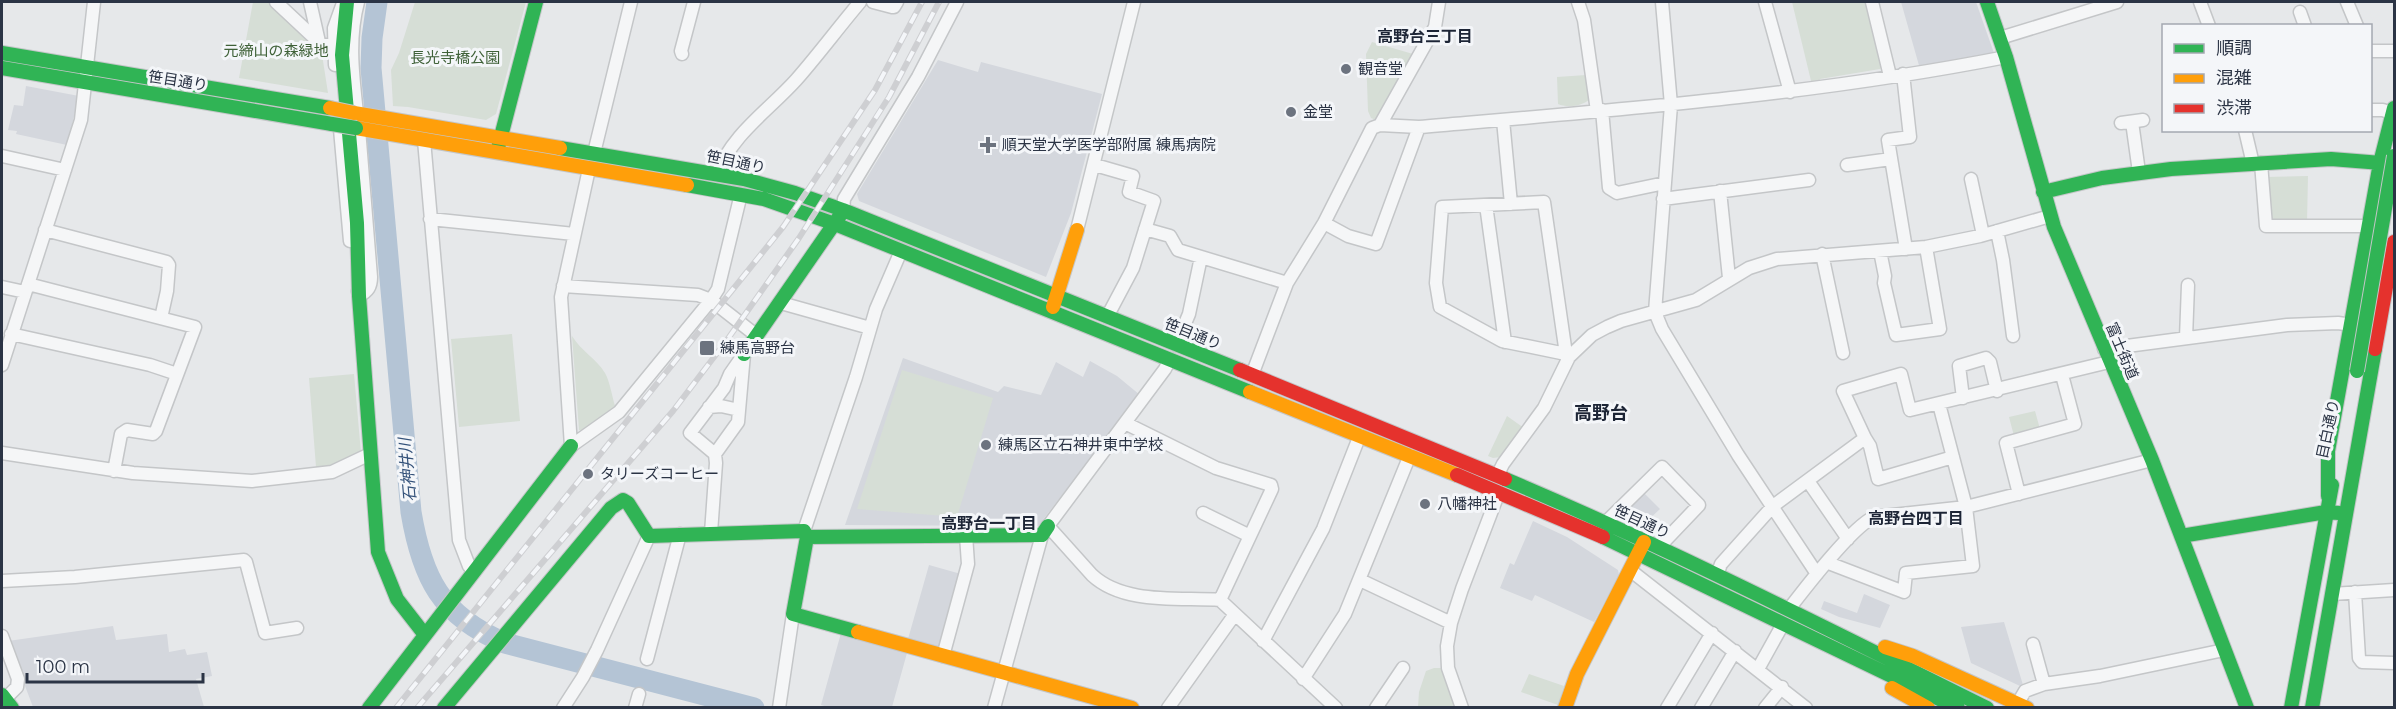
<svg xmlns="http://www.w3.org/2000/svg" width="2396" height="709" viewBox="0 0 2396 709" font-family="Montserrat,'Noto Sans JP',sans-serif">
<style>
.built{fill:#d4d7dd}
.green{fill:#d6ded6}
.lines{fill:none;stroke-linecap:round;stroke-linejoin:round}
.river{stroke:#b4c4d5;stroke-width:21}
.street-casing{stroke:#c4c6c8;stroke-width:15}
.fast-casing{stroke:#c4c6c8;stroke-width:16}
.slow-casing{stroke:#c4c6c8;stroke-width:16}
.jam-casing{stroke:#c4c6c8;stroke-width:16}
.street{stroke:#f5f6f7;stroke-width:12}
.fast{stroke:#30b455;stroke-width:14}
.slow{stroke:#ff9f0a;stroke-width:14}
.jam{stroke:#e5322d;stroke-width:14}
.rail-casing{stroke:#cecfd2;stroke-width:6}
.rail{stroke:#f4f6f9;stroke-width:4;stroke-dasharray:11;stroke-linecap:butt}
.fast-bridge-casing{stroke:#c4c6c8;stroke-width:16;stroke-linecap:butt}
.slow-bridge-casing{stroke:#c4c6c8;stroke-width:16;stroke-linecap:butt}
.fast-bridge{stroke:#30b455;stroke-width:14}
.slow-bridge{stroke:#ff9f0a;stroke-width:14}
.poi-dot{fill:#6c737f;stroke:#f4f6f9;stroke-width:2}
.labels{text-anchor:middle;stroke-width:6;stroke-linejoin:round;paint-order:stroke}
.park-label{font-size:15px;fill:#3f6138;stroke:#f4f6f9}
.poi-label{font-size:15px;fill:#2b3445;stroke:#f4f6f9;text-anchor:start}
.street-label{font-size:15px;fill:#2b3445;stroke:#f4f6f9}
.neighbourhood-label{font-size:16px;font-weight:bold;fill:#1d2536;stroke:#f4f6f9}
.water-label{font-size:16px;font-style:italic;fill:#34527a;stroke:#f4f6f9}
.quarter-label{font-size:18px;font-weight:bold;fill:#1d2536;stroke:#f4f6f9}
</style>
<rect width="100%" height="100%" fill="#e6e8ea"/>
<path class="built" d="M1901 2H1976L1995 56 1920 69Z
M938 60 978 72 981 62 1102 94 1071 213 1046 277 859 201 857 194Z
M26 86 79 96 67 145 16 134 17 131 8 130 14 105 23 106Z
M903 358 998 392 1004 386 1041 395 1056 362 1083 377 1090 361 1117 376 1140 395 1038 526 845 525Z
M1642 491 1660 509 1645 523 1621 512Z
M1533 521 1567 537 1618 570 1619 575 1594 622 1535 595 1532 601 1500 588 1510 563 1514 565Z
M929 565 961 574 940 649 908 639Z
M1864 594 1890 605 1880 628 1839 617 1821 609 1824 601 1857 613Z
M2004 622 2023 685 2020 686 1971 663 1961 627Z
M113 626 116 640 167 634 169 652 185 649 187 655 207 652 212 676 196 679 204 707H33L8 641Z
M841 633 907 653 892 707 831 708 821 705Z"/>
<path class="green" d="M253 2H271L321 48 328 93 239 78Z
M415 2H526L496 114 486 120 408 107 393 106 391 70 399 53Z
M1792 2H1867L1883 64 1880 69 1820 79 1818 84 1812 85Z
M1372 42 1413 54 1376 120 1371 118 1368 111 1366 54Z
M1586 75 1589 100C1582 106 1567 108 1558 104L1557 77Z
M2308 176 2307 222H2271L2266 177Z
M512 334 520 421 459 427 451 339Z
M572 336C582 352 596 358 605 373 610 382 612 396 615 406L585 432 579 430Z
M902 370 993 398 957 517 857 509Z
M354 374 361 453 335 466 320 469 316 467 309 378Z
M2035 411 2040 429 2014 436 2009 417Z
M1507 416 1524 428 1501 457 1493 458 1488 456Z
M1434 668H1446L1459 707H1418L1419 692 1426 671Z
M1529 674 1564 686 1558 705 1521 692Z"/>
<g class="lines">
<path class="river" d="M377 2 372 38 371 68 411 512C422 578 441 616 505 643L754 708"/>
<defs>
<path id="street" d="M276 2 322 45H333
M310 2 319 42
M873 2 892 7H894L897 2
M1578 2 1584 20 1597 111
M1662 2 1671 105 1655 312 1662 329 1738 455 1817 574
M1765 2 1790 92
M1872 2 1890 76
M2200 2 2209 26
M2347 2 2357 26
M2300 12 2305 26
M2000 38 2117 2
M2370 51H2394
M682 54 681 51 694 2
M335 65 334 28 343 3
M1903 74 1910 137 1888 140 1906 249
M1602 110 1609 188 1617 193 1665 183
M2370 110H2383L2393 114
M357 113C353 76 348 39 358 2
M339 118 350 241
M1503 120 1511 204
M2132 122 2139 172
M2121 123 2143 120
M1380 125 1419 127C1615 110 1813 95 2006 57
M2245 130 2253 164
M424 140 459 540 469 566 474 572
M594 153 631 2
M2 156 65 170
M2261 163 2266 226H2368
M1095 165 1133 176 1129 192 1154 201 1133 268 1107 317
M1847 165 1891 159
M589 169 561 297 571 446 619 412 711 300 718 289 741 194
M717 174C732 134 768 111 796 80 818 55 838 28 860 2
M1971 179 1983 235
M1720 191 1729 278
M1663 199 1809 180
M1486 205 1505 342
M843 210 844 199 918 77 957 2
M430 219 574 234
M1324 223 1348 236 1376 244 1419 127
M1145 229 1170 236 1178 250 1287 283
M45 230 167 262 169 265 167 291 161 318
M1077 230 1134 2
M1997 231 2003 260 2013 336
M1880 251 1885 276 1884 283 1896 335 1940 329 1926 247
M1822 254 1843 353
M28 284 195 327 156 431 153 434 127 430 121 434 114 471
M563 286 698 295 711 300 757 336
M2 287 25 292
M358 291 359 296C368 291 371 287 371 277L359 129
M781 303 870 328
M11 334 150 365 177 374
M2186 338 2188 285
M1176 345 1189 314 1201 257
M2104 349 2287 325 2338 323 2352 325
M744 354 738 422 715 454 690 433 724 388 730 374Z
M1566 354 1502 341 1440 307 1436 283 1442 207 1544 202 1566 354 1569 357
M1170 359 1165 369 1048 526 1092 575C1124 605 1180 597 1220 600L1336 708
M2 365 81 120 94 2
M1252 375 1287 283 1324 223 1372 128 1380 125 1435 27 1439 2
M1963 398 1959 366 1986 358 1990 362 1997 391
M709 407 721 406 739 410
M1125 423 1216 468 1271 485 1272 489 1220 600
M2 453 133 473 252 481 332 472 370 454
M1953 457 1878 479 1870 446 1865 438 1843 391 1901 374 1910 410 2109 362
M1497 476 1503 464 1544 408 1569 357 1592 335 1607 327 1621 321 1696 300 1749 268 1777 259 1926 247 1980 236 2050 216
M1808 481 1848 539
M2019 494 2006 443 2075 424 2062 375
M1203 513 1250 536
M1605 523 1662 467 1699 505 1659 547
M804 531 856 377 876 309 901 251
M711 533 716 463 715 454
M1828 561 1831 564 1904 592 1906 573 1973 566 1966 507 1939 404
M1630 570 1806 708
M1717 575 1721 564 1773 506 1865 438
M1360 580 1451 623
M2 581 75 577 244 560 246 562 265 633 297 628
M2355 592 2359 658 2362 662 2394 663
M2332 594 2394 590
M1789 609C1806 587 1852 527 1874 517L1966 507 2152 460
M2 636 18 679 17 687 2 702
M1263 641 1323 529 1360 435
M2033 644 2044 684
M943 656 968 564 966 535
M647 659 680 534
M1758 669 1783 624
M1303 679 1345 614 1410 455
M2018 703 2025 691 2044 684 2100 676 2224 650
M563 708 583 677 597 650 649 536
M635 708 639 694
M779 708 793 614
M994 708 1042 535
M1168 708 1235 614
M1376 708 1403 668
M1462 708 1448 668 1447 646 1451 623 1462 589 1499 492
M1667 708 1712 633
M1701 708 1735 651
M1765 708 1782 687"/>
<path id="fast" d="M347 2 342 55 357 223 359 296 378 552 397 599 425 635
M1987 2 2006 57 2054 227 2152 460 2247 708
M2 53 330 108
M2 68 332 124
M498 148 536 2
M560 148 744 179 795 193 843 210 1240 370
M687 185 764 199 835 224 1250 392
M2043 192 2102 178 2171 169 2331 159 2394 164
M744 354 841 214
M1505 479C1669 548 1828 629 1987 708
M2328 496V451L2380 163 2394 108
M2181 536 2326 512 2339 513
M807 537 1042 535 1048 526
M1603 537 1958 708
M2 695 12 708
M369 708 571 446
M444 708 611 508 623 500 628 503 649 536 804 531 807 537 793 614 858 632
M2291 708 2332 485
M2312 708 2375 349"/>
<path id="slow" d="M354 113 560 148
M356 128 687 185
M1053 307 1077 230
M1250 392 1457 475
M858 632 1132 708
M1885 647 1913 656 2027 708
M1892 688 1928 708
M1565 708 1577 674 1644 542"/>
<path id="jam" d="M2375 349 2394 242
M1240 370 1505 479
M1457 475 1603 537"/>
</defs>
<use href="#street" class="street-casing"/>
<use href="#fast" class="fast-casing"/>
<use href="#slow" class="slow-casing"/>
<use href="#jam" class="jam-casing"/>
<use href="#street" class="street"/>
<use href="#fast" class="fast"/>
<use href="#slow" class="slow"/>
<use href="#jam" class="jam"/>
<defs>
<path id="rail" d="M396 708 783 227 875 90 922 2
M417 708 673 411 727 340 799 238 889 97 939 2"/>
</defs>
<use href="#rail" class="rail-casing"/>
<use href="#rail" class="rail"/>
<defs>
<path id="fast-bridge" d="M332 124 356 128
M2357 371 2394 156"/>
<path id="slow-bridge" d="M330 108 354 113"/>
</defs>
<use href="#fast-bridge" class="fast-bridge-casing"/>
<use href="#slow-bridge" class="slow-bridge-casing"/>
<use href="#fast-bridge" class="fast-bridge"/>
<use href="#slow-bridge" class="slow-bridge"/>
</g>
<g class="poi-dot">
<circle cx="1346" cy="69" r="6"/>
<circle cx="1291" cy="112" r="6"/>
<path d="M985 136h6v6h6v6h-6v6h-6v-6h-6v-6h6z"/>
<rect x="699" y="340" width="16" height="16" rx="3"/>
<circle cx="986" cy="445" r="6"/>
<circle cx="588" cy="474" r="6"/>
<circle cx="1425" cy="504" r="6"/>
</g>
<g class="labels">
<g class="park-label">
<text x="276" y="56">元締山の森緑地</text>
<text x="455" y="63">長光寺橋公園</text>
</g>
<g class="poi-label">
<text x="1358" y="74">観音堂</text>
<text x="1303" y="117">金堂</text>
<text x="1002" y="150">順天堂大学医学部附属 練馬病院</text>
<text x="720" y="353">練馬高野台</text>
<text x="998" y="450">練馬区立石神井東中学校</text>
<text x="600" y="479">タリーズコーヒー</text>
<text x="1437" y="509">八幡神社</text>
</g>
<g class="street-label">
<text transform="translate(178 81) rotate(9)" y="5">笹目通り</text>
<text transform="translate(736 162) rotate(12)" y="5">笹目通り</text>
<text transform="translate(1193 334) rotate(22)" y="5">笹目通り</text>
<text transform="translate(2122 351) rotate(67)" y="5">富士街道</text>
<text transform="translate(2328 429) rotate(-78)" y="5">目白通り</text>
<text transform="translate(1642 522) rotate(25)" y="5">笹目通り</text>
</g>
<g class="neighbourhood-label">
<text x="1425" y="42">高野台三丁目</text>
<text x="1916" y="524">高野台四丁目</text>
<text x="989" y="529">高野台一丁目</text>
</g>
<g class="water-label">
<text transform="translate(407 470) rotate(-95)" y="6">石神井川</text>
</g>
<g class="quarter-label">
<text x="1601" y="419">高野台</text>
</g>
</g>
<rect width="2396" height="709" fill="none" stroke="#2b3445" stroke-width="6"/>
<rect x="2162" y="24" width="210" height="108" fill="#f4f6f9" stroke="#a4a8b1" stroke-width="1.5"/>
<rect x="2174" y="44" width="30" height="9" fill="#30b455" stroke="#a4a8b1" stroke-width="1.5"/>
<text x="2216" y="54" font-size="18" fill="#2b3445">順調</text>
<rect x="2174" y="74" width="30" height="9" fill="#ff9f0a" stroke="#a4a8b1" stroke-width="1.5"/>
<text x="2216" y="84" font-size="18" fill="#2b3445">混雑</text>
<rect x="2174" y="104" width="30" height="9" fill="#e5322d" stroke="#a4a8b1" stroke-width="1.5"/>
<text x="2216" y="114" font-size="18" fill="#2b3445">渋滞</text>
<path d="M27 673v9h176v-9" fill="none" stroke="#2b3445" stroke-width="3"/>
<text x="36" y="673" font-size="18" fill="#2b3445" stroke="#f4f6f9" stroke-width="4.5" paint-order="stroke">100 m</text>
</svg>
